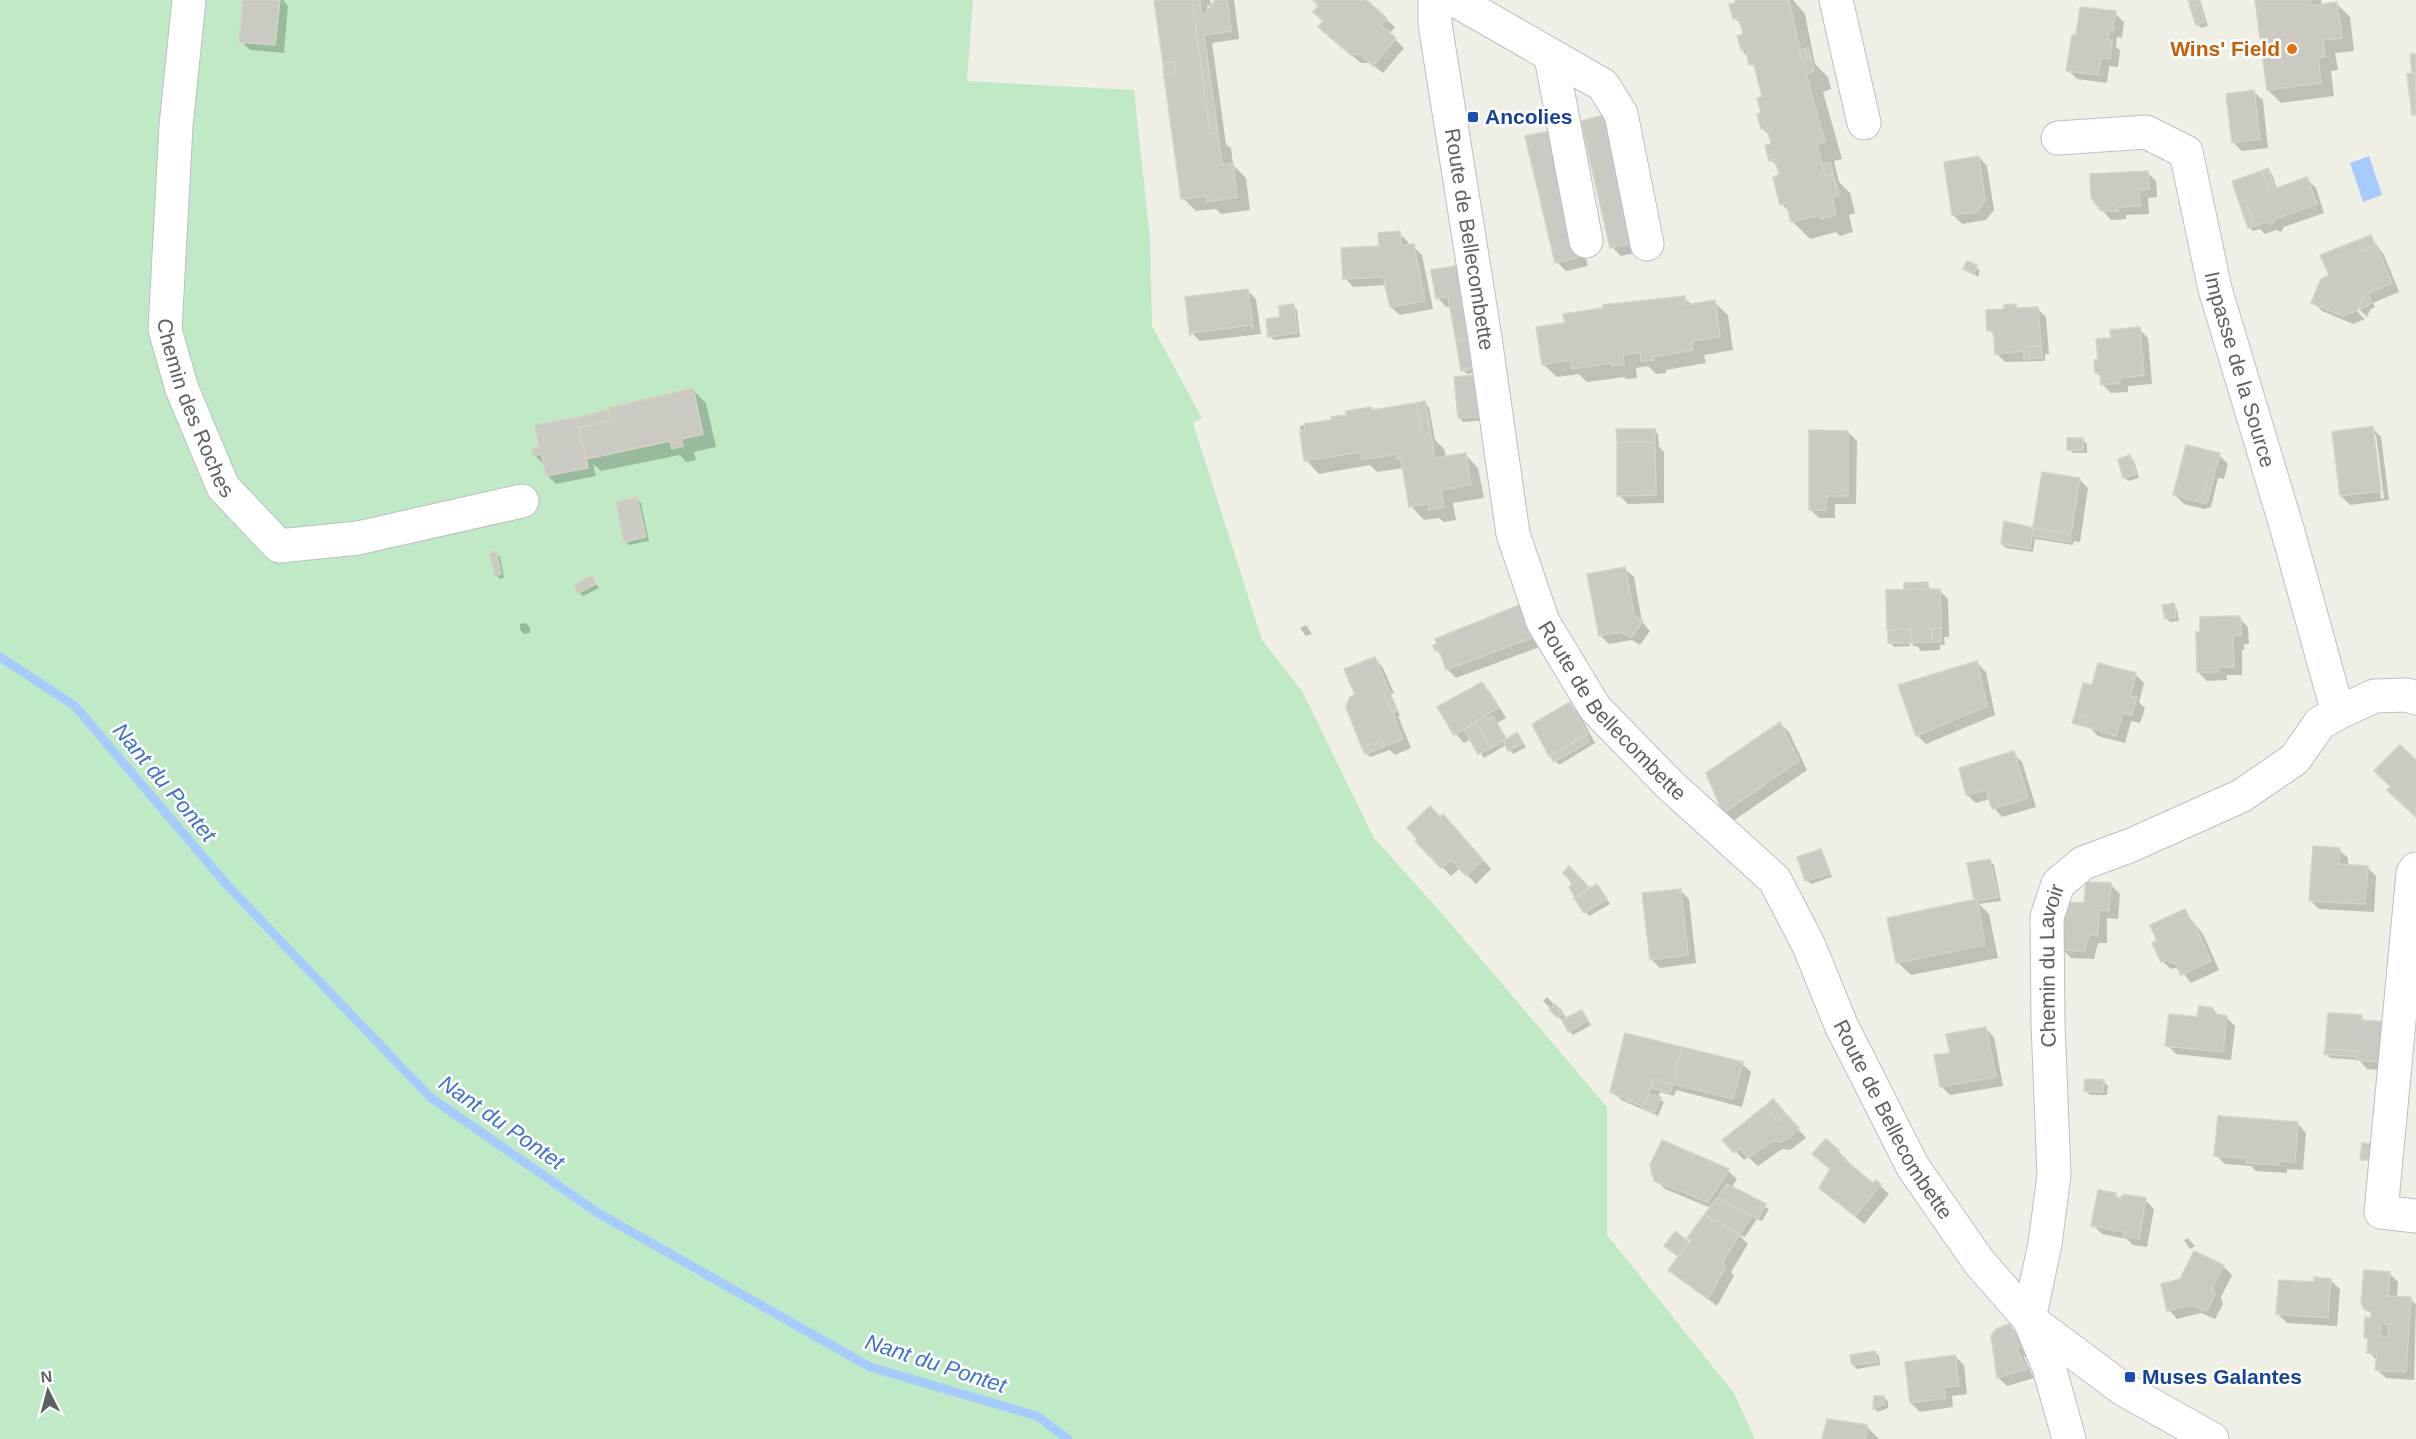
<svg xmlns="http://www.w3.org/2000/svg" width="2416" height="1439" viewBox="0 0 2416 1439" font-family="Helvetica,sans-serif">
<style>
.green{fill:#c0eac5}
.water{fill:#a6ccff}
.shadow{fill:#0003;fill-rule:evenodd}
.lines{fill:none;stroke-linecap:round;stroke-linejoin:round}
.stream{stroke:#a6ccff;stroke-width:9}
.building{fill:#cbcac2;stroke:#d6d2c3;stroke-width:1.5;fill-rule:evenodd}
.minor-casing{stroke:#bcbec5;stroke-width:35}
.minor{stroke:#fff;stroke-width:33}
.food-dot{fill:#e8710a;stroke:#fff;stroke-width:2}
.transit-dot{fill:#1a4fb4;stroke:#fff;stroke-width:2}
.labels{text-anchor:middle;stroke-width:5;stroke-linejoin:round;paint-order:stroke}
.food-label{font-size:21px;font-weight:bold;fill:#c56008;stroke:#fff;text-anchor:end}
.transit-label{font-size:21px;font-weight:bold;fill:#164399;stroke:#fff;text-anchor:start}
.street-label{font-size:21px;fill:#5d6067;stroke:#fff}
.water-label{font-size:22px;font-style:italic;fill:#3e70cd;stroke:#fff}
</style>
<rect width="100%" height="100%" fill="#f0efe5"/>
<path class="green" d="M0 0H973L967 81 1134 90 1150 238 1152 326 1202 418 1193 423 1262 640 1302 691 1374 838 1439 910 1607 1107V1235L1734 1393 1755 1439H0Z"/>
<path class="water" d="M2369 156 2382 195 2363 202 2350 163Z"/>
<path class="shadow" d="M245 0H283L288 6 284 53 250 50 241 41Z
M1156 0H1210L1211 5 1207 6 1208 12 1217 0H1234L1239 39 1212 43 1226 144 1231 148 1233 165 1246 178 1250 210 1221 214 1216 209 1196 211 1183 198Z
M1315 0H1364L1395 27 1389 34 1404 48 1383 73 1370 63H1361L1329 36 1320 6Z
M1736 0H1793L1805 14 1815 64 1828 77 1831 89 1823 92 1842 159 1834 161 1839 182 1850 193 1855 213 1849 215 1853 232 1840 236 1836 232 1810 239 1792 221 1790 213 1782 204 1779 168 1771 160 1773 145 1771 137 1762 128 1764 98 1757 70 1742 50 1745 35 1743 27 1735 18Z
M2190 0H2200L2208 26 2201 28 2197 24Z
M2256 0H2321L2322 6 2337 4 2350 17 2354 51 2335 53 2338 70 2331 71 2334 96 2281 103 2268 90Z
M2115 13 2124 22 2122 38 2117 37 2116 47 2120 50 2118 67 2109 66 2107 83 2077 79 2068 70 2078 37Z
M2254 92 2263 100 2268 148 2242 151 2233 142Z
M1583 122 1643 251 1621 256 1612 247Z
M1558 141 1588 266 1566 271 1557 262Z
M1979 157 1987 166 1994 210 1986 220 1962 224 1953 215Z
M2268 170 2272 174 2277 189 2307 179 2316 188 2324 213 2284 227 2281 232 2276 230 2265 234 2260 229 2253 231 2249 227Z
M2147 172 2156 181 2157 197 2148 198 2149 214 2126 215V219L2111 220 2102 210Z
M1399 233 1408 242V246H1413L1422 255 1433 309 1400 315 1391 307 1387 285 1353 287 1345 278Z
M2371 237 2384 255 2399 292 2373 303 2375 307 2370 310 2367 317 2358 308H2354L2365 319 2353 324 2322 311 2313 302 2331 276Z
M1459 267 1479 372 1467 374 1463 370 1451 306 1446 307 1438 298Z
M1976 267 1980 271 1978 277 1965 269Z
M1247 290 1256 299 1261 334 1200 341 1191 332Z
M1684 298 1692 305 1714 302 1728 315 1733 350 1704 355 1706 363 1666 370V373L1656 374 1648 366 1636 368 1637 378 1627 379 1624 377 1587 382 1579 374 1557 377 1543 364 1567 325Z
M2015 305 2019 309 2037 308 2046 317 2049 354H2045V361L2005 362 1996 353 1995 336 1989 330Z
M1293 306 1297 310 1300 337 1274 340 1270 336Z
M2139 329 2148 338 2152 384 2128 386V392L2111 393 2102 384V378L2096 373 2100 361 2113 339Z
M1477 377 1485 420 1463 422 1459 417Z
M693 390 706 403 716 447 694 452 696 460 686 462 680 455 601 471 593 464 596 476 556 484 547 475 543 464 535 455 576 418 608 411 611 414Z
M1425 403 1429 407 1435 440 1444 449 1446 458 1465 454 1478 468 1484 498 1453 503 1456 520 1444 522 1439 518 1424 520 1411 506 1404 468 1377 472 1370 465 1319 474 1306 460 1300 426 1333 422 1371 409 1374 412Z
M2372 428 2381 437 2389 500 2350 505 2341 496ZM2373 435H2376L2384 498 2381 499Z
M1654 430 1658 434 1659 447 1664 452V503L1628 504 1619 495Z
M1848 432 1857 441 1856 504H1835V518H1819L1810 509Z
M2083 440 2087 444V453H2073L2069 449Z
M2219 455 2228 464 2224 479 2218 478 2211 507 2204 509 2184 504 2175 495Z
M2130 457 2134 461 2139 478 2128 481 2124 477Z
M2079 479 2088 488 2080 542 2074 541 2073 545 2035 539 2033 552 2006 548 2002 544 2006 523 2034 528Z
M637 499 641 503 649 541 629 545 625 541Z
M496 553 500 557 504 578 500 579 496 575Z
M1625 569 1634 577 1642 622 1650 631 1640 645 1632 640 1609 644 1600 635Z
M591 577 599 588 583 596 579 592Z
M1927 584 1931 590H1939L1948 599 1949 637H1944L1945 645H1940V650L1921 651 1917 646H1913L1912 638H1909L1910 646 1894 647 1890 642 1888 629 1906 591Z
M2173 605 2177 609 2179 621 2170 622 2166 618Z
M1521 606 1542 646 1456 678 1447 669 1443 657 1436 650Z
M2239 618 2248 627 2249 644H2244V650H2242V675H2227V680L2207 681 2198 672Z
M526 623 530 627V633L524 634 520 630V624Z
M1306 625 1312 634 1306 636 1300 628Z
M1375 659 1383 668 1394 693 1391 694 1400 715 1398 716 1411 748 1395 755 1390 750 1370 757 1366 753Z
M1977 663 1986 672 1995 715 1926 744 1917 735Z
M2135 674 2144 683 2139 702 2145 708 2140 723 2131 721 2125 743 2098 736 2092 730 2095 728 2077 723V726L2074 723 2093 687Z
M1482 684 1490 692 1506 718 1497 723 1507 739 1517 734 1526 747 1513 754 1506 745 1484 758 1471 739 1464 743 1456 734 1439 708Z
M1570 704 1579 713 1595 743 1559 765 1551 755 1534 725Z
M1780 724 1789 732 1807 770 1733 821 1724 812Z
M2013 753 2022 762 2036 807 2002 817 1994 808 1990 799 1976 803 1967 795Z
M1440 819 1452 825 1491 869 1476 884 1460 868 1451 876 1417 841Z
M2339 850 2348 858V866L2367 867 2376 876 2374 912 2319 909 2310 900Z
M1820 851 1824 855 1832 877 1811 884 1807 880Z
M1990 861 1994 865 2001 901 1979 904 1989 914 1998 958 1911 975 1897 962 1976 901Z
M1569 868 1590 890 1597 886 1610 904 1589 916 1571 887 1575 884Z
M2111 885 2120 894 2118 919 2107 918V943H2098L2094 959 2071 958 2062 949 2086 905Z
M1680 890 1689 899 1696 963 1660 968 1651 959Z
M2184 911 2203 934 2219 970 2191 983 2181 970 2175 968 2171 969 2162 961 2159 942Z
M1547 997 1566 1017 1563 1021 1543 1001Z
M2213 1009 2220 1017H2226L2235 1026 2231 1060 2176 1054 2167 1045Z
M1582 1012 1591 1025 1573 1035 1569 1031Z
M2361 1017 2366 1022 2393 1071 2367 1069 2359 1060 2330 1058 2326 1054Z
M1985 1028 1994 1037 2003 1086 1950 1095 1941 1086 1952 1054Z
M1626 1035 1742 1064 1751 1072 1742 1107 1676 1090 1674 1096 1660 1092 1658 1098 1664 1102 1658 1116 1621 1100 1612 1091Z
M2104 1082 2108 1086 2107 1095H2090L2086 1091Z
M1790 1120 1806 1138 1790 1150 1782 1149 1758 1166 1748 1157 1744 1160 1725 1140Z
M2298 1124 2306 1133 2303 1170 2287 1169V1173L2256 1171 2251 1166 2225 1164 2216 1155Z
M1663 1142 1728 1171 1737 1179 1731 1188 1769 1209 1762 1221 1757 1219 1745 1237 1739 1235 1748 1244 1731 1272 1734 1276 1717 1306 1670 1270 1680 1257 1670 1249 1676 1233 1689 1244 1711 1208 1665 1189 1655 1180Z
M1838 1151 1847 1160 1846 1163 1874 1185 1876 1182 1889 1194 1864 1224 1821 1188Z
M2115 1194 2120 1199 2145 1200 2154 1209 2147 1247 2133 1245 2127 1239 2102 1234 2093 1225Z
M2188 1238 2195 1246 2190 1249 2184 1240Z
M2223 1266 2232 1275 2221 1297 2223 1304 2215 1319 2201 1313 2177 1319 2169 1310Z
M2389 1273 2398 1282 2397 1298 2410 1299 2416 1304 2414 1380 2386 1378 2377 1370 2378 1361 2369 1352V1341L2365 1337 2372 1319 2373 1316 2366 1309Z
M2331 1281 2340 1289 2337 1326 2287 1323 2278 1314 2315 1284Z
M2009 1325 2032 1353 2024 1357 2034 1378 2007 1386 1998 1377Z
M1875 1352 1879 1356 1880 1365 1857 1369 1853 1365Z
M1955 1356 1964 1365 1967 1394 1952 1396 1953 1407 1920 1412 1911 1403Z
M1876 1397H1884L1888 1402V1408L1878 1412 1875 1409Z
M1866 1426 1879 1439H1823Z"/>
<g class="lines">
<path class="stream" d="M0 657 75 706 227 885 430 1097 598 1213 870 1367 1037 1416 1068 1439"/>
</g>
<path class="building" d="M243 0H280L275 45 239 42Z
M1154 0H1192L1210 134 1218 133 1222 165 1233 163 1237 197 1206 202V196L1181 199 1164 75 1176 73 1174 61 1163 63Z
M1192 0H1200L1202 18 1215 0H1227L1231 31 1204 35 1218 133 1210 134Z
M1366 0 1387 18 1381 25 1396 38 1373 66 1360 54 1351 55 1318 27 1323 21 1313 12 1318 6 1313 0Z
M1735 0H1789L1802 60 1811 57 1814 71 1806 74 1825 142 1817 144 1825 176 1833 174 1839 195 1832 197 1836 215 1821 219 1820 215 1791 222 1786 203 1780 205 1773 177 1779 175 1775 159 1769 161 1765 145 1771 144 1767 128 1761 129 1757 114 1761 113 1757 98 1762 97 1754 64 1749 65 1746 49 1741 50 1737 36 1743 34 1739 18 1733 19 1729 4 1735 3Z
M2188 0H2198L2205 22 2196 25Z
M2255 0H2310L2311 6 2337 2 2342 38 2323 40 2325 57 2318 58 2321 83 2267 90Z
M2080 7 2116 11 2113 30 2109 29 2108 40H2112L2110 59 2101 58 2098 75 2066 71 2072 35H2076Z
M1808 48 1811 57 1802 60 1799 50Z
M2410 54H2416V74H2412Z
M1174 61 1176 73 1164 75 1163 63Z
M2412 73 2416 74V115H2412L2407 74Z
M2254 90 2260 139 2232 143 2226 94Z
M1605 115 1635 242 1610 248 1581 121Z
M1550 131 1580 257 1555 263 1525 136Z
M1979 156 1985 200 1977 212 1952 215 1944 162Z
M1830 162 1833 174 1825 176 1822 164Z
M2268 168 2275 189 2269 191 2262 171Z
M2148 171 2149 189 2139 190 2140 206 2118 207V211H2101L2091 198 2090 174Z
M2262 171 2269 191 2307 177 2317 204 2275 219 2272 225 2267 222 2255 226 2246 200 2239 202 2232 181Z
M2246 200 2255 226 2248 228 2239 202Z
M1400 231 1401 245 1414 244 1425 301 1390 307 1383 277 1343 279 1341 248 1379 246 1378 233Z
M2371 235 2375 245 2363 251 2358 240Z
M2358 240 2363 251 2376 245 2392 283 2364 295 2358 310 2343 316 2311 303 2321 279 2329 275 2320 255Z
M1967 261 1977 265 1974 274 1963 269Z
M1460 265 1473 338 1456 341 1448 297 1436 299 1431 270Z
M1248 289 1253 329 1251 325 1191 333 1190 337 1185 297Z
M2368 293 2372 303 2358 310 2364 295Z
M1685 296 1686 305 1715 300 1720 337 1692 341 1693 350 1653 357V360L1641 361 1640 352 1623 355 1624 365 1612 366V363L1572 369 1570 360 1542 365 1536 327 1565 323 1563 314 1603 308V305Z
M1294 304 1297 333 1268 337 1266 319 1280 317 1279 306Z
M2016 304V308L2038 307 2041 346 2024 347V351L1995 354 1993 330 1987 331 1986 310 2004 309V305Z
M2140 327 2144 375 2120 378V383L2101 385 2100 373H2095L2094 360H2098L2096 339 2111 338 2110 330Z
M1473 338 1476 368 1461 371 1456 341Z
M2041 346 2042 358 2024 359V347Z
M1478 375 1481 417 1458 418 1454 377Z
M693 388 703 434 682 439 683 446 672 449 670 441 586 459 579 428 611 420 608 408Z
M1425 401 1431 434 1422 436 1416 403Z
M1416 403 1422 436 1431 434 1435 458 1466 453 1471 485 1441 490 1444 507 1429 510 1428 504 1409 507 1401 459H1397V454L1362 460 1360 452 1304 461 1300 431 1305 430 1304 424 1332 420 1331 417 1347 415 1346 411 1371 407 1372 410Z
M608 409 611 420 579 428 577 418Z
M577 417 588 468 546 476 541 454 533 456 532 449 539 447 535 425Z
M2373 426 2381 491 2340 496 2332 432Z
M1616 429H1655V442H1617Z
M1809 430 1848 431V496H1827L1826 510H1809Z
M2067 438H2083V450H2067Z
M1617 442H1655L1656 495 1617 496Z
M2186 445 2220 453 2215 471 2210 470 2203 495 2195 501 2173 495Z
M2130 455 2136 474 2123 478 2118 459Z
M2210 470 2215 471 2207 504 2195 501 2203 495Z
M2042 472 2080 478 2071 534 2033 528Z
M637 497 646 537 624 542 616 502Z
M2004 521 2033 528 2030 549 2001 544Z
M2033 528 2071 534 2070 542 2032 536Z
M496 551 501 574 495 576 489 553Z
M1625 567 1634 615 1643 621 1631 638 1622 632 1599 636 1587 574Z
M592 575 596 584 578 593 574 585Z
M1928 582V589L1904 590V583Z
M1940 589 1941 628 1932 629V642L1911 643V629L1887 630 1886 590Z
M2174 603 2176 617 2165 619 2162 605Z
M1522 604 1534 637 1446 670 1439 649 1435 651 1433 645 1437 644 1435 639Z
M2240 616 2241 635 2233 636 2234 667H2218L2219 672H2197L2196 632H2200V617Z
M1941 628V642H1932V629Z
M1911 629V643H1888V630Z
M1375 657 1386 684 1382 686 1403 739 1384 747 1382 740 1362 748 1346 707 1350 697 1355 695 1344 669Z
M1977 661 1987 706 1916 736 1898 685Z
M2098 663 2136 673 2130 696 2137 697 2132 715 2123 713 2116 736 2087 727 2089 719 2075 715 2083 683 2092 685Z
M1482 682 1498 708 1454 735 1437 707Z
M1386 684 1397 711 1392 713 1382 686Z
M1570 702 1588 734 1549 756 1532 724Z
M2075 715 2089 719 2087 727 2072 723Z
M1485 716 1487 719 1493 716 1506 739 1491 748 1475 722Z
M1780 722 1799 761 1723 813 1706 773Z
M1475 723 1491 748 1478 754 1464 730Z
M1517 732 1523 743 1508 751 1503 741Z
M1585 735 1589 742 1554 762 1550 756Z
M1382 740 1384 747 1365 754 1362 748Z
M2400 745 2416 760V817L2387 790 2391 787 2374 771Z
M2014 751 2028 798 1992 809 1986 790 1966 795 1959 768Z
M1430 806 1440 817 1443 814 1483 860 1466 876 1451 860 1441 868 1415 841 1417 839 1407 828Z
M2313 846 2340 848 2339 864 2368 866 2365 904 2309 901Z
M1821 849 1829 874 1805 881 1797 857Z
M1990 859 1998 897 1977 901 1974 900 1967 863Z
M1569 866 1579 877 1573 884 1563 873Z
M1579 877 1590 888 1575 897 1569 887Z
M2086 882 2111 883 2109 911 2099 910 2098 935H2089L2085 951 2060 950 2058 902 2084 903Z
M1597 884 1607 899 1584 913 1574 898Z
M1681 889 1688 955 1650 960 1642 893Z
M1977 899 1985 945 1896 963 1887 918Z
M2185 909 2192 924 2194 923 2211 961 2181 975 2176 964 2165 960 2161 962 2152 943 2157 941 2150 925Z
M1555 1004 1563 1012 1558 1018 1549 1010Z
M2199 1006 2213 1008V1014L2227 1016 2223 1052 2165 1046 2169 1014 2197 1017Z
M1582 1010 1588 1021 1568 1032 1562 1020Z
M2328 1013 2362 1015 2361 1020 2388 1022 2385 1063 2357 1060 2358 1051 2325 1049Z
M1986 1027 1996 1077 1940 1087 1934 1055 1950 1053 1946 1034Z
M1625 1033 1682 1047 1673 1084 1654 1079 1643 1107 1610 1092Z
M1682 1047 1743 1062 1733 1099 1673 1084Z
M2325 1049 2358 1051 2357 1057 2324 1054Z
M1654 1079 1673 1084 1670 1093 1651 1088Z
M2085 1079 2104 1080 2103 1092 2084 1091Z
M1649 1094 1661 1097 1654 1113 1642 1108Z
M1773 1099 1786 1114 1777 1121 1765 1106Z
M1765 1106 1777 1121 1786 1114 1799 1128 1789 1138 1781 1142 1773 1141 1748 1158 1740 1148 1734 1153 1722 1140Z
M2218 1116 2298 1122 2295 1162 2279 1161V1165L2246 1163V1158L2214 1156Z
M1826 1139 1839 1150 1838 1154 1873 1183 1876 1180 1881 1184 1855 1216 1819 1188 1830 1169 1812 1154Z
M1662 1140 1729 1169 1708 1202 1654 1181 1650 1165Z
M2362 1143 2374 1144 2373 1160H2360Z
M1727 1184 1766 1204 1758 1219 1717 1198Z
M2098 1190 2116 1193 2115 1197 2120 1198 2124 1194 2146 1198 2139 1239 2123 1236 2124 1232 2091 1226Z
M1717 1198 1752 1216 1740 1234 1704 1215Z
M1704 1215 1740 1234 1722 1263 1726 1266 1708 1299 1668 1270 1691 1240 1687 1238Z
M1675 1231 1689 1242 1678 1256 1664 1246Z
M2194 1251 2224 1265 2212 1288 2215 1294 2206 1312 2192 1305 2167 1311 2161 1284 2180 1279Z
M2364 1270 2390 1272 2388 1296 2411 1297 2406 1372 2375 1370 2377 1354 2367 1353 2368 1338H2364L2365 1317 2371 1318V1312L2365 1310 2361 1303ZM2381 1324H2389L2388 1337 2380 1336Z
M2314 1277 2331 1279 2328 1318 2276 1314 2279 1280 2314 1282Z
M2009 1324 2024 1344 2016 1348 2027 1369 1997 1378 1991 1336 1996 1329Z
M1875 1351 1877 1362 1852 1365 1850 1355Z
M1955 1355 1959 1386 1944 1387 1945 1398 1910 1403 1905 1362Z
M1874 1396H1884V1404L1873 1409Z
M1827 1419 1867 1425 1866 1439H1822Z"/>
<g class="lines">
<defs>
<g id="minor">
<path id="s1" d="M189 0 176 126 165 330 182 389 223 487 279 546 358 538 522 501"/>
<path id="s2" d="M1435 0V24L1485 338 1513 534 1543 622 1595 708 1670 785 1775 880 1809 946 1841 1025 1913 1167 1979 1262 2029 1319 2123 1389 2212 1439"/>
<path d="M1455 0 1603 85 1621 114 1647 244"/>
<path d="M1836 0 1864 123"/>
<path d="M1551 57 1586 241"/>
<path id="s3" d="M2058 138 2146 132 2186 152 2215 289 2288 532 2338 713"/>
<path d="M2416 869 2413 873 2381 1212 2416 1216"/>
<path id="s4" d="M2069 1439 2049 1367 2029 1319 2045 1244 2054 1175 2048 1023 2047 917 2058 884 2083 863 2129 846 2241 796 2295 759 2320 723 2338 713 2374 696 2407 695 2416 698"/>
</g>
</defs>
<use href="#minor" class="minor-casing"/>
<use href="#minor" class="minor"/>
</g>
<circle class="food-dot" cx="2292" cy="49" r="6"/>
<g class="transit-dot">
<rect x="1467" y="111" width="12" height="12" rx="3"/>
<rect x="2124" y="1371" width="12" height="12" rx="3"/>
</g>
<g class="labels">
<g class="food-label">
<text x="2280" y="56">Wins' Field</text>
</g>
<g class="transit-label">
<text x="1485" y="124">Ancolies</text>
<text x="2142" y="1384">Muses Galantes</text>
</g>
<g class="street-label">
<text dy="7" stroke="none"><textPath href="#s2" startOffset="242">Route de Bellecombette</textPath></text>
<text dy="7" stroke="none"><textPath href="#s3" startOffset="357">Impasse de la Source</textPath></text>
<text dy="7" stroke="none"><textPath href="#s1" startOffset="414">Chemin des Roches</textPath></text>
<text dy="7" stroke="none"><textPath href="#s2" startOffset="746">Route de Bellecombette</textPath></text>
<text dy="7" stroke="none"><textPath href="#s4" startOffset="483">Chemin du Lavoir</textPath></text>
<text dy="7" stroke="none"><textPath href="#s2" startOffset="1250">Route de Bellecombette</textPath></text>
</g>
<g class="water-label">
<text transform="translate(165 782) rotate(50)" y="8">Nant du Pontet</text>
<text transform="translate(502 1122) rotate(35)" y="8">Nant du Pontet</text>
<text transform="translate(936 1363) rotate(18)" y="8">Nant du Pontet</text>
</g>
</g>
<g transform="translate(48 1391) rotate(354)" stroke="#ffffff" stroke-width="4.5" paint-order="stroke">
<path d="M0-4.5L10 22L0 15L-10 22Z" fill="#5d6067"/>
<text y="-9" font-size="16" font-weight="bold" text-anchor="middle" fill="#5d6067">N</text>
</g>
</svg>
